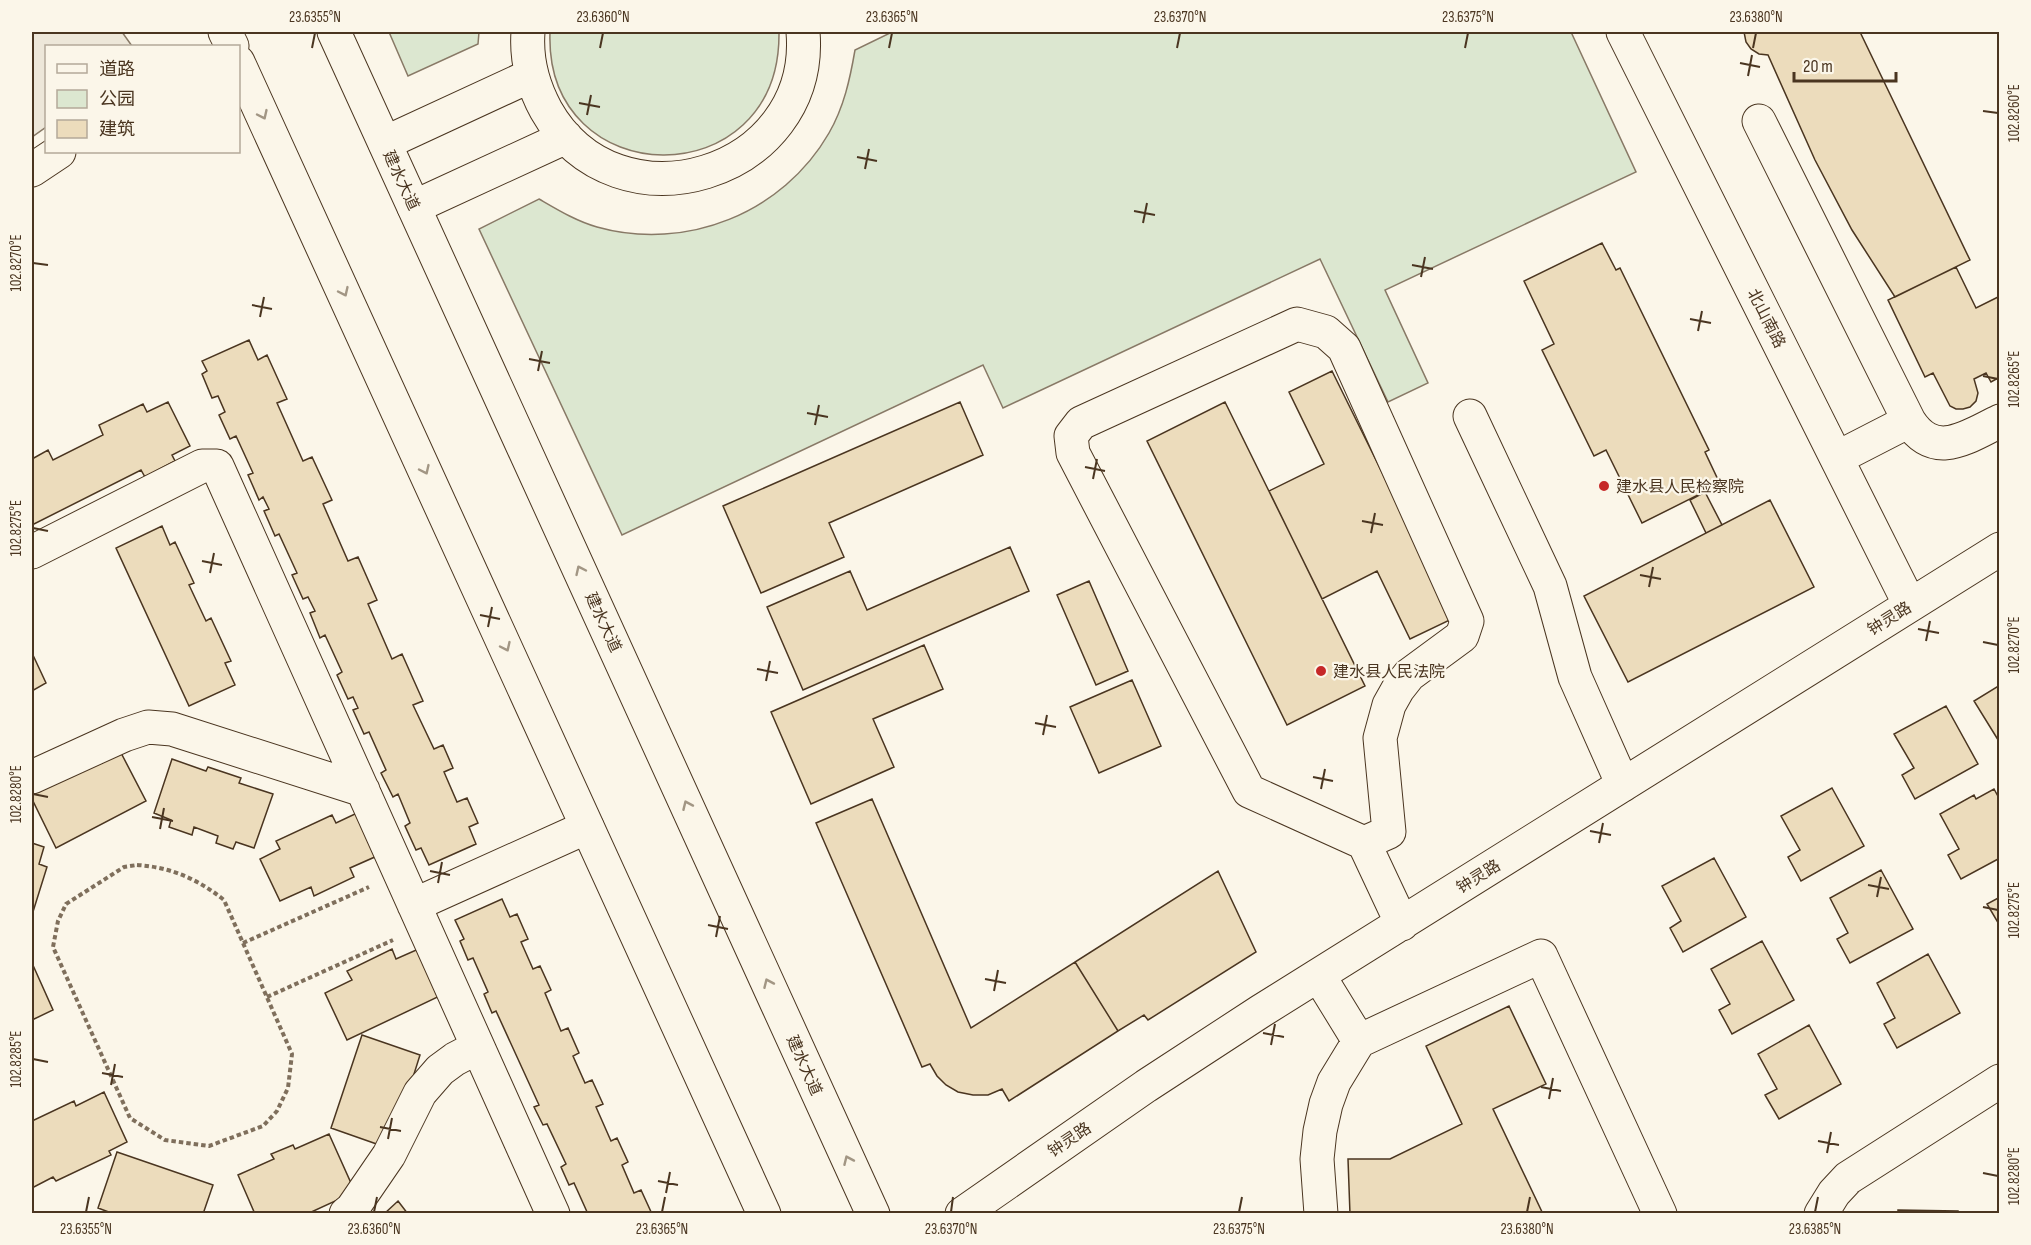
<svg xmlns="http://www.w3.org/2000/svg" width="2031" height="1245" viewBox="0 0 2031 1245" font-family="'Sofia Sans Condensed','Noto Sans SC',sans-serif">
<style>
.green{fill:#dce7d0;stroke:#887966;stroke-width:1.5}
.parking{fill:#ede7d9;stroke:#887966;stroke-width:1.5}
.building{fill:#ecdcbc;stroke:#4a3520;stroke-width:1.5}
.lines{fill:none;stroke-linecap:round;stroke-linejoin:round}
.minor-casing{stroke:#4a3520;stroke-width:35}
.major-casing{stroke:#4a3520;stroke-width:35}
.path{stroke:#7f6f5c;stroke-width:4;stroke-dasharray:4.5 3;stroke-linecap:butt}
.minor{stroke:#fbf6e9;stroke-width:33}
.major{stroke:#fbf6e9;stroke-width:33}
.oneway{stroke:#a29684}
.ticks{fill:none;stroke:#4a3520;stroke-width:2}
.poi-dot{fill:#c62828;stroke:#fbf6e9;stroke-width:2}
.labels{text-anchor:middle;stroke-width:4.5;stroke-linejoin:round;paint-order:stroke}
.street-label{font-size:16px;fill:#4a3520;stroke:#fbf6e9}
.poi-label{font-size:16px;fill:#4a3520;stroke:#fbf6e9;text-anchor:start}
.neatline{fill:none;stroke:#4a3520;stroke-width:2}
.ticks-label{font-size:15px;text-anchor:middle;fill:#4a3520}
</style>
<rect width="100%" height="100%" fill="#fbf6e9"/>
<path class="green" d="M389 32H479L478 44 408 76Z
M550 32H779C781 198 544 194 550 32Z
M892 32H1571L1636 172 1385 290 1428 383 1388 402 1320 259 1003 408 983 365 622 535 479 229 539 199C558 210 576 221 597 227 686 252 783 213 829 133 844 107 850 79 855 50Z"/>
<path class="parking" d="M32 32H122L132 46H46V127L32 137Z"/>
<path class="building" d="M1744 32H1860L1970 260 1895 297 1852 230 1815 160 1768 55 1759 54 1751 49 1746 42Z
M1602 243 1616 270 1620 268 1709 450 1705 452 1720 484 1642 523 1606 450 1594 456 1542 350 1554 344 1524 281Z
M1956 267 1976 308 2000 296V377L1991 382 1986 373 1974 379 1978 393 1976 401 1970 407 1963 409H1956L1950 406 1933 373 1925 377 1888 300Z
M249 340 258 360 267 355 287 399 277 403 303 461 312 457 332 500 323 504 348 561 358 557 377 600 368 604 392 659 402 654 423 701 413 705 434 749 443 745 453 768 444 772 457 802 467 798 478 823 469 827 476 844 429 865 421 848 416 850 405 826 410 823 398 794 393 797 381 773 386 770 369 732 364 734 353 710 358 708 353 697 348 699 337 675 342 672 325 635 320 638 310 613 315 611 308 597 303 599 292 575 297 573 279 534 275 536 264 511 269 509 263 497 259 500 248 475 253 473 236 436 230 439 219 415 225 412 218 396 212 398 202 374 207 371 202 361Z
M1332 371 1454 618 1410 639 1377 571 1322 599 1269 491 1324 464 1289 392Z
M168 402 190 446 172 455 175 461 145 477 141 470 32 525V459L48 450 53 460 103 435 99 425 143 404 147 412Z
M960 402 983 455 829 523 844 557 761 593 723 506Z
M1225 402 1365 686 1287 725 1147 441Z
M1705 492 1722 525 1706 533 1690 500Z
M1770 500 1814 587 1628 682 1584 596Z
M162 526 170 545 175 542 194 583 189 585 206 621 211 618 231 661 225 663 235 685 189 706 116 548Z
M1010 547 1029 591 803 690 767 607 850 571 867 610Z
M1089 581 1128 671 1096 685 1057 595Z
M924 645 943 689 873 719 894 767 811 804 771 712Z
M32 653 46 683 32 691Z
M1132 680 1161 746 1099 773 1070 707Z
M2000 685V743L1974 701Z
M1946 706 1978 764 1915 799 1902 775 1914 768 1894 734Z
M119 749 146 801 56 848 32 799V794Z
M172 759 206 771 208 767 241 778 239 783 273 794 254 848 236 842 233 849 216 843 218 836 194 827 192 835 169 827 171 820 154 813Z
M1832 788 1864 846 1801 881 1788 857 1800 850 1781 816Z
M1994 789 2000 800V858L1961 879 1948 855 1959 849 1940 814 1974 795 1976 799Z
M872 799 971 1028 1075 962 1118 1031 1009 1101 1002 1089 988 1095H973L958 1092 946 1085 937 1076 930 1064 922 1067 816 823Z
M357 813 377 856 350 868 354 877 314 896 311 887 280 901 260 859 280 849 276 841 332 815 336 823Z
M32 843 44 847 39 864 47 867 32 915Z
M1714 858 1746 917 1683 952 1670 928 1681 921 1662 886Z
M1881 870 1913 929 1850 963 1837 939 1848 933 1830 898Z
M1218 871 1256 952 1148 1020 1144 1015 1118 1031 1075 962Z
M2000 897V926L1987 904Z
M502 899 510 917 517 914 528 939 521 942 533 969 540 966 551 990 545 993 561 1031 568 1028 579 1053 573 1056 585 1083 592 1080 603 1104 596 1107 611 1141 617 1138 628 1162 622 1165 634 1193 641 1190 652 1214H588L574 1183 569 1185 561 1167 566 1164 547 1124 543 1125 534 1107 539 1105 496 1011 492 1013 484 994 488 992 473 958 468 960 460 941 464 939 455 920Z
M1762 941 1794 1000 1732 1034 1719 1010 1730 1004 1711 969Z
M423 947 444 994 347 1040 325 993 352 980 347 971 392 949 396 959Z
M1928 954 1960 1013 1897 1048 1884 1024 1895 1018 1877 983Z
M32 963 53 1010 32 1020Z
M1509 1006 1546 1084 1493 1109 1543 1214H1350L1348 1159H1390L1462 1124 1426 1046Z
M1809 1025 1841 1084 1779 1119 1765 1095 1777 1089 1758 1054Z
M362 1035 420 1055 414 1074 419 1076 388 1148 331 1128Z
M104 1092 127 1142 109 1151 111 1155 56 1181 53 1177 32 1188V1121L74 1101 76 1106Z
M329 1134 355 1192 307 1214H255L238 1175 274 1159 271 1154 293 1145 295 1149Z
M117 1152 213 1185 203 1214H114L98 1208Z
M398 1201 408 1214H384Z
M1898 1210 1958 1211V1214H1898Z"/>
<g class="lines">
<defs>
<path id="minor" d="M528 32C526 59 533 86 546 110 617 236 815 175 803 32
M1623 32 1910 605
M1759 121 1909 421 1837 458
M385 143 532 75
M32 170 59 152
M414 207 566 137
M1470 416 1550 586 1575 677 1623 785
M1909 421C1935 461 1967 437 2000 421
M32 552 202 466H217L553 1214
M32 777 124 735 148 727 172 729 363 790
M1364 843 1389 832 1380 738 1389 705 1398 689 1409 675 1462 636 1467 621 1344 348 1326 332 1297 324 1081 423 1071 436 1073 453 1249 791 1364 843 1402 924
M414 905 587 827
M1319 976 1359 1041
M346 1214 352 1209 389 1155 420 1093 440 1070 455 1059 478 1047
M962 1214 1146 1086 1261 1011 2000 549
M1321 1214 1317 1159 1320 1131 1326 1104 1334 1082 1359 1041 1541 956 1660 1214
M1821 1214 1834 1193 1848 1178 2000 1081"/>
<path id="major" d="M225 32 232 46
M334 32 873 1214
M238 62 764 1214"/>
</defs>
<use href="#minor" class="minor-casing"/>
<use href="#major" class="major-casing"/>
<path class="path" d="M137 865C170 867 198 879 224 900L292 1054 288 1088 277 1111 263 1126 209 1146 165 1140 130 1118 53 947 58 921 66 904 124 867Z
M243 943 369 887
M267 997 393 940"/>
<use href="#minor" class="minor"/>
<use href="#major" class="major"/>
</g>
<defs><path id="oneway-chevron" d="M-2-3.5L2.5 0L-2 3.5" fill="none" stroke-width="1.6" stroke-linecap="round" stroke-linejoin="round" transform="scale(1.5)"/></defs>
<g class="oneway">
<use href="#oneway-chevron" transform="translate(263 115) rotate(65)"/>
<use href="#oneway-chevron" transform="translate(344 292) rotate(65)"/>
<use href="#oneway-chevron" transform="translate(425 470) rotate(65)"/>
<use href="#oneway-chevron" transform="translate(580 570) rotate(-115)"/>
<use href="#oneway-chevron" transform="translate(506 647) rotate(65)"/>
<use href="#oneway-chevron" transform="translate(687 805) rotate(-114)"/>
<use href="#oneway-chevron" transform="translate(768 983) rotate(-114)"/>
<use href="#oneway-chevron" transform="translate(848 1160) rotate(-114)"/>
</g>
<path class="ticks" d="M312 48 315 33M600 48 603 33M889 48 892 33M1177 48 1180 33M1465 48 1468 33M1753 48 1756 33M1740 63 1760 67M1748 76 1752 55M579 103 600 107M1983 111 1998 113M587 115 591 95M857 157 877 161M865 169 869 149M1134 211 1155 215M1143 223 1147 203M33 263 48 265M1412 265 1433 269M1421 277 1425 257M252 305 272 309M260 317 264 297M1690 319 1711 323M1698 331 1702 311M529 359 550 363M538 371 542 351M1983 376 1998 379M807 413 828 417M815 425 819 405M1085 467 1105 471M1093 479 1097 459M1362 521 1383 525M33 528 48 531M1371 533 1375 513M202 561 222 565M210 573 214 553M1640 575 1661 579M1649 587 1653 567M480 615 500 619M488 627 492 607M1918 629 1939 633M1926 641 1930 621M1983 642 1998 645M757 669 778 673M766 681 770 661M1035 723 1056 727M1043 735 1047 715M1313 777 1333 781M1321 789 1325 769M33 794 48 797M152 817 173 821M160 829 164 808M1590 831 1611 835M1599 843 1603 823M430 871 450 875M438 883 442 862M1868 885 1889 889M1877 897 1881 877M1983 907 1998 910M708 925 728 929M716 937 720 916M985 979 1006 983M994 991 998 970M1263 1033 1284 1037M1271 1045 1275 1024M33 1059 48 1062M102 1073 123 1077M111 1085 115 1064M1541 1087 1561 1091M1549 1099 1553 1078M380 1127 401 1131M388 1139 392 1118M1818 1141 1839 1145M1827 1153 1831 1132M1983 1173 1998 1176M658 1181 678 1185M666 1193 670 1172M86 1212 89 1197M374 1212 377 1197M662 1212 665 1197M951 1212 953 1197M1239 1212 1242 1197M1527 1212 1530 1197M1815 1212 1818 1197"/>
<g class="poi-dot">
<circle cx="1604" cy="486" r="6"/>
<circle cx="1321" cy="671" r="6"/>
</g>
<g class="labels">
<g class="street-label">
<text transform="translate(402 180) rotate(65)" y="6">建水大道</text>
<text transform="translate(1767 318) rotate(63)" y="6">北山南路</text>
<text transform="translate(1889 618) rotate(-32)" y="6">钟灵路</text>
<text transform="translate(604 622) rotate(65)" y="6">建水大道</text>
<text transform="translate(1478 876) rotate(-32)" y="6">钟灵路</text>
<text transform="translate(805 1065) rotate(66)" y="6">建水大道</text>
<text transform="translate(1069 1139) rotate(-34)" y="6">钟灵路</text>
</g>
<g class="poi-label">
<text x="1616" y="492">建水县人民检察院</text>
<text x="1333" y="677">建水县人民法院</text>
</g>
</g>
<rect width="2031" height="1245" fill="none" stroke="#fbf6e9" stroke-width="66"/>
<rect x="45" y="45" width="195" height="108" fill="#fbf6e9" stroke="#b4a999" stroke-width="1.5"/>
<rect x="57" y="64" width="30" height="9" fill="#fbf6e9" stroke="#b4a999" stroke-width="1.5"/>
<text x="99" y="75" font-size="18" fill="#4a3520">道路</text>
<rect x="57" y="90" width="30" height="18" fill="#dce7d0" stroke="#b4a999" stroke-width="1.5"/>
<text x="99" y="105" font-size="18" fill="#4a3520">公园</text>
<rect x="57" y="120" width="30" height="18" fill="#ecdcbc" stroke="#b4a999" stroke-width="1.5"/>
<text x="99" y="135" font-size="18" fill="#4a3520">建筑</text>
<path d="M1794 72v9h102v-9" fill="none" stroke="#4a3520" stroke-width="3"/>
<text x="1803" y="72" font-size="18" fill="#4a3520" stroke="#fbf6e9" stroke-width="4.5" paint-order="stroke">20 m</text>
<rect x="33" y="33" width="1965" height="1179" class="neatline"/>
<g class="ticks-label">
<text x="315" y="22">23.6355°N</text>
<text x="603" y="22">23.6360°N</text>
<text x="892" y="22">23.6365°N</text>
<text x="1180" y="22">23.6370°N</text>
<text x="1468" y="22">23.6375°N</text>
<text x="1756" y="22">23.6380°N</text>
<text transform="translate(2014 113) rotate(-90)" y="5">102.8260°E</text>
<text transform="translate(16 263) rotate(-90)" y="5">102.8270°E</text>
<text transform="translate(2014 379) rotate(-90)" y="5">102.8265°E</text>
<text transform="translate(16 528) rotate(-90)" y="5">102.8275°E</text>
<text transform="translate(2014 645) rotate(-90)" y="5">102.8270°E</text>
<text transform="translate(16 794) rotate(-90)" y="5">102.8280°E</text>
<text transform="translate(2014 910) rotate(-90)" y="5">102.8275°E</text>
<text transform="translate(16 1059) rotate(-90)" y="5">102.8285°E</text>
<text transform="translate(2014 1176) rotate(-90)" y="5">102.8280°E</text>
<text x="86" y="1234">23.6355°N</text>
<text x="374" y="1234">23.6360°N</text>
<text x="662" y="1234">23.6365°N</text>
<text x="951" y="1234">23.6370°N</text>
<text x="1239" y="1234">23.6375°N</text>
<text x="1527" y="1234">23.6380°N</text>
<text x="1815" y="1234">23.6385°N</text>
</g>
</svg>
